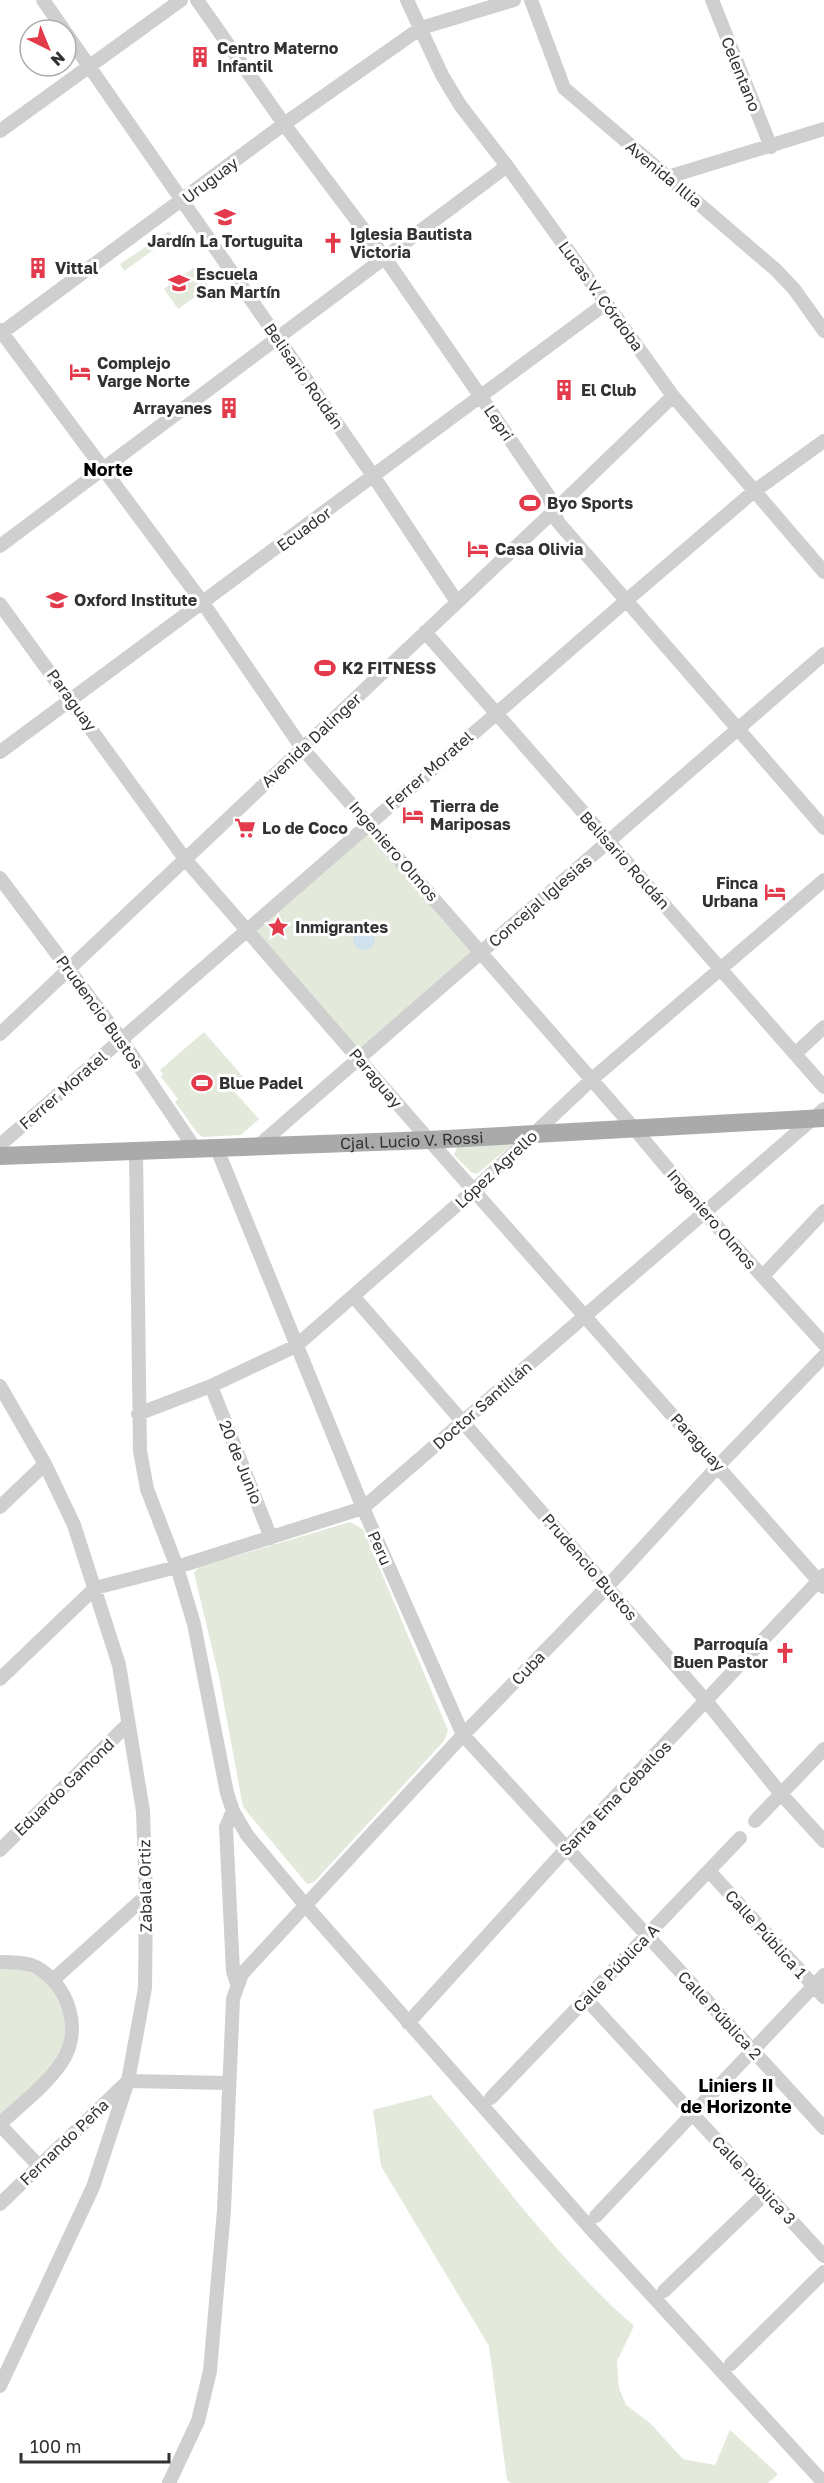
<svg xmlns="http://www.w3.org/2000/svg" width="824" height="2483" viewBox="0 0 824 2483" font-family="'Golos Text',sans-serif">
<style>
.green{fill:#e3e9db}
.water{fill:#cfe2ed}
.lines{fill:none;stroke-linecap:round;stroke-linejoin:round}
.minor{stroke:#cfcfcf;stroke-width:14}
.major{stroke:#aaa;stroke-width:18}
.labels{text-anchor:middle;stroke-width:6;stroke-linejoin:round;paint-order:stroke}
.poi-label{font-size:16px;font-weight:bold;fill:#323232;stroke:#fff;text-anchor:start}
.street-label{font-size:16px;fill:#323232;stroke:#fff}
.neighbourhood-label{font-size:18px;font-weight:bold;fill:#000;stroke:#fff}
</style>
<rect width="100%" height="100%" fill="#fff"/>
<path class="green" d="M169 231 173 236 124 271 120 264Z
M195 267 209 287 178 309 164 289Z
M368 830 473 952 358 1050 253 928Z
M204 1032 244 1078 232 1089 259 1119 241 1135 203 1137 198 1134 175 1102 178 1099 161 1077 163 1074 160 1070Z
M516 1141 477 1174 471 1172 454 1155 457 1147Z
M350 1522 363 1529 448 1730 444 1741 314 1882 307 1884 243 1807 219 1677 194 1573 199 1567Z
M0 1967 25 1970 43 1979 56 1992 68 2024 60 2062 0 2119Z
M431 2095C496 2173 557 2259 634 2326L617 2361 619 2388 626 2405 650 2423 683 2459 715 2465 730 2430 778 2474 768 2483H511L507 2480 489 2346 381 2166 373 2110Z"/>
<path class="water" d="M353 939a11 11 0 1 1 22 0a11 11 0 1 1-22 0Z"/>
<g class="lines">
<path class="minor" d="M43 0 64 30
M197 0 284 124 385 258 481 397 548 495 558 522 824 828
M407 0 442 75 460 105 507 166 673 396 824 572
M531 0 564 88 776 270 794 289 824 331
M712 0 771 147
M66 33 374 477 457 602
M0 131 181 0
M668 177 824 129
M0 330 203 603 302 748 633 1127 703 1211 824 1344
M0 334 284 124 421 28 514 0
M0 546 507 166
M0 604 185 859 429 1140 824 1587
M425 632 824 1087
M0 752 605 304
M0 878 121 1039 196 1150
M0 1034 555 510 673 396
M795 1054 824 1027
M0 1145 627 600 753 492 824 441
M257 1147 824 654
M217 1149 363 1508 463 1735 824 2128
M136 1152 140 1451 147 1489 177 1567 194 1624 227 1793 233 1811 247 1835 306 1906 591 2229 824 2483
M763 1276 824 1211
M353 1296 707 1702 781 1794 824 1841
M0 1386 45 1464 74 1525 119 1665 143 1811 146 1896 145 1988 128 2081 93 2187 0 2386
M211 1386 271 1538
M138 1414 211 1386 296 1346 474 1190 591 1080 824 880
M0 1507 45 1464
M0 1679 95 1588 177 1567 363 1508 824 1109
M233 1811 226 1827 233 1971 237 1984
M755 1821 824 1749
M0 1850 128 1724
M709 1871 824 1997
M0 1962C12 1962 26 1962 36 1967 69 1985 83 2030 62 2062 46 2086 20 2105 0 2124
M54 1979 146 1896
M586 1999 824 2256
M408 2023 566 1849 824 1575
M491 2098 740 1838
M0 2125 39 2166
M0 2204 128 2081 228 2083
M596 2216 824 1975
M664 2291 766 2193
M731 2364 824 2272
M169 2483 198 2421 210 2371 224 2210 233 1999 242 1974 463 1735 607 1587 719 1465 824 1356"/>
<path class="major" id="s1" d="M0 1156 429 1140 824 1118"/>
</g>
<defs>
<symbol id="building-bare" viewBox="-9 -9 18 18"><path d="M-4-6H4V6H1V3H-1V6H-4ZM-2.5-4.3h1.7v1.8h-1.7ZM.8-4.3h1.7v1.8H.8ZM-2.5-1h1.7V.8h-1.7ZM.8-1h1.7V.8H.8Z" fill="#e33b4c" stroke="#fff" stroke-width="2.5" paint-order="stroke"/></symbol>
<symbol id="school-bare" viewBox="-9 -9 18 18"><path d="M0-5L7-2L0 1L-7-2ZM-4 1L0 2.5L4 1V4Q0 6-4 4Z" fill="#e33b4c" stroke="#fff" stroke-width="2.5" paint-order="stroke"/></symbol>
<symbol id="church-bare" viewBox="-9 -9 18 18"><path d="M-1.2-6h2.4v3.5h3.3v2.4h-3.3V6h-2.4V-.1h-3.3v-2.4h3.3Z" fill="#e33b4c" stroke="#fff" stroke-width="2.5" paint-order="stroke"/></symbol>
<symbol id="hotel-bare" viewBox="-9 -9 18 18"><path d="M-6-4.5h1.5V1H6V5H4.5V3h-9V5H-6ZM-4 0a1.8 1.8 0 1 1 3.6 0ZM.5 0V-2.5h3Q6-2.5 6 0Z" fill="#e33b4c" stroke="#fff" stroke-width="2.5" paint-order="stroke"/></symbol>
<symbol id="stadium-bare" viewBox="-9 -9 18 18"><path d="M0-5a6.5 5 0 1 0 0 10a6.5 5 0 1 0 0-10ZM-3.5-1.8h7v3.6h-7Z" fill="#e33b4c" stroke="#fff" stroke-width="2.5" paint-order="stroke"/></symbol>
<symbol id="supermarket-bare" viewBox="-9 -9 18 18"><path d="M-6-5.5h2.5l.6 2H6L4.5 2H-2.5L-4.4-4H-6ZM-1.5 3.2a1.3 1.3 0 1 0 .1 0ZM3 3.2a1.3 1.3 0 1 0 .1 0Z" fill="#e33b4c" stroke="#fff" stroke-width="2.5" paint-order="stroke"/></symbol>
<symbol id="sight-bare" viewBox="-9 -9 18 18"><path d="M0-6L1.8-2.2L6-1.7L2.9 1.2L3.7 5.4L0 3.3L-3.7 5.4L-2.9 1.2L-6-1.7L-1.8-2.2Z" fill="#e33b4c" stroke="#fff" stroke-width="2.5" paint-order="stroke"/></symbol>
</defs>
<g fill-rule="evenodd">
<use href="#building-bare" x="185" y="42" width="30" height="30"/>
<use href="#school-bare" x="210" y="202" width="30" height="30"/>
<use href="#church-bare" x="318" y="228" width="30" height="30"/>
<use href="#building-bare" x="23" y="253" width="30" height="30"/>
<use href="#school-bare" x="164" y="268" width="30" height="30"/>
<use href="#hotel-bare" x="65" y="357" width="30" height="30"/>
<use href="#building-bare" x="549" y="375" width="30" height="30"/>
<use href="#building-bare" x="214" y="393" width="30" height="30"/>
<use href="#stadium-bare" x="515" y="488" width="30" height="30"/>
<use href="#hotel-bare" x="463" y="534" width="30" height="30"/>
<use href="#school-bare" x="42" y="585" width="30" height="30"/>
<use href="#stadium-bare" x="310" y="653" width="30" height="30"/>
<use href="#hotel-bare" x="398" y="800" width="30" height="30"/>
<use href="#supermarket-bare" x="230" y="813" width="30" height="30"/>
<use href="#hotel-bare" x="760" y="877" width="30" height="30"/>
<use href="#sight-bare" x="263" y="912" width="30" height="30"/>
<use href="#stadium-bare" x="187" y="1068" width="30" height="30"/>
<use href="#church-bare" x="770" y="1638" width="30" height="30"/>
</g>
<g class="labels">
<g class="poi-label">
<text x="217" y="54">Centro Materno<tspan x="217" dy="18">Infantil</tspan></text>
<text x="350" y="240">Iglesia Bautista<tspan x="350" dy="18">Victoria</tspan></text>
<text x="225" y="247" text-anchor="middle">Jardín La Tortuguita</text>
<text x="55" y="274">Vittal</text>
<text x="196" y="280">Escuela<tspan x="196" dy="18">San Martín</tspan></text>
<text x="97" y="369">Complejo<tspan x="97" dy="18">Varge Norte</tspan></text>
<text x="581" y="396">El Club</text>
<text x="212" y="414" text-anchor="end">Arrayanes</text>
<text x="547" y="509">Byo Sports</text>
<text x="495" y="555">Casa Olivia</text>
<text x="74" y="606">Oxford Institute</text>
<text x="342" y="674">K2 FITNESS</text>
<text x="430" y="812">Tierra de<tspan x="430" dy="18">Mariposas</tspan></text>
<text x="262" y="834">Lo de Coco</text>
<text x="758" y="889" text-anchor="end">Finca<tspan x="758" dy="18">Urbana</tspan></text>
<text x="295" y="933">Inmigrantes</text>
<text x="219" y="1089">Blue Padel</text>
<text x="768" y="1650" text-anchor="end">Parroquía<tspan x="768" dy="18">Buen Pastor</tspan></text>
</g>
<g class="street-label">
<text transform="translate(741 74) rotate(68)" y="6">Celentano</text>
<text transform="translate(664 174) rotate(40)" y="6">Avenida Illia</text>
<text transform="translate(210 180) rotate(-37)" y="6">Uruguay</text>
<text transform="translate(601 296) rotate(54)" y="6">Lucas V. Córdoba</text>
<text transform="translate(304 376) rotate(55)" y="6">Belisario Roldán</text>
<text transform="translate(499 423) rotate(56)" y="6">Lepri</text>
<text transform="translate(304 529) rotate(-36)" y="6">Ecuador</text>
<text transform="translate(72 700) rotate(54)" y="6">Paraguay</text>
<text transform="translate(311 740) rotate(-43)" y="6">Avenida Dalinger</text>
<text transform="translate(429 770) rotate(-41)" y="6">Ferrer Moratel</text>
<text transform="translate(394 851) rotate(49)" y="6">Ingeniero Olmos</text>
<text transform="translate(625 860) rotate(48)" y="6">Belisario Roldán</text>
<text transform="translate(540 901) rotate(-41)" y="6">Concejal Iglesias</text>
<text transform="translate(100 1012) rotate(54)" y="6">Prudencio Bustos</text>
<text transform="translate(376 1078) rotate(50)" y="6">Paraguay</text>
<text transform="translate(63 1090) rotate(-41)" y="6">Ferrer Moratel</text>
<text dy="6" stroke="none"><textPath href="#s1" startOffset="412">Cjal. Lucio V. Rossi</textPath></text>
<text transform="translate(496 1169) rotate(-43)" y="6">López Agrello</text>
<text transform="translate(712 1219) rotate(49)" y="6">Ingeniero Olmos</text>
<text transform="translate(482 1405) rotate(-41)" y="6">Doctor Santillán</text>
<text transform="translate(698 1442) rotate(48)" y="6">Paraguay</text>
<text transform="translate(241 1462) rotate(68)" y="6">20 de Junio</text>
<text transform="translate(380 1548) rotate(66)" y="6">Peru</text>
<text transform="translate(590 1567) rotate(49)" y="6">Prudencio Bustos</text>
<text transform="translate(528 1668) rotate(-46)" y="6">Cuba</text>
<text transform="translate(64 1787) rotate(-44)" y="6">Eduardo Gamond</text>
<text transform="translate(615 1798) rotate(-46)" y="6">Santa Ema Ceballos</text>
<text transform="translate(145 1886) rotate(-91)" y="6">Zabala Ortiz</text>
<text transform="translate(766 1934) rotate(48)" y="6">Calle Pública 1</text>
<text transform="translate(616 1968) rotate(-46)" y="6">Calle Pública A</text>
<text transform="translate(720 2015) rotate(47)" y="6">Calle Pública 2</text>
<text transform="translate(64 2142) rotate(-44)" y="6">Fernando Peña</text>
<text transform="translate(754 2180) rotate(47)" y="6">Calle Pública 3</text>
</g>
<g class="neighbourhood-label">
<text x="108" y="476">Norte</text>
<text x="736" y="2092">Liniers II<tspan x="736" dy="21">de Horizonte</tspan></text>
</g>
</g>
<g transform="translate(48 48) rotate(137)"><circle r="28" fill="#ffffff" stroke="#adadad" stroke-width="1.5"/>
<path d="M0-4.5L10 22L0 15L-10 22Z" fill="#e33b4c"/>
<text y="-9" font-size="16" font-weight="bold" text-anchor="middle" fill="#323232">N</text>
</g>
<path d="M21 2453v9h148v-9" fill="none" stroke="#323232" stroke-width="3"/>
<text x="30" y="2453" font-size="18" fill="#323232" stroke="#ffffff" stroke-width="4.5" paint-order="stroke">100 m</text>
</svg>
